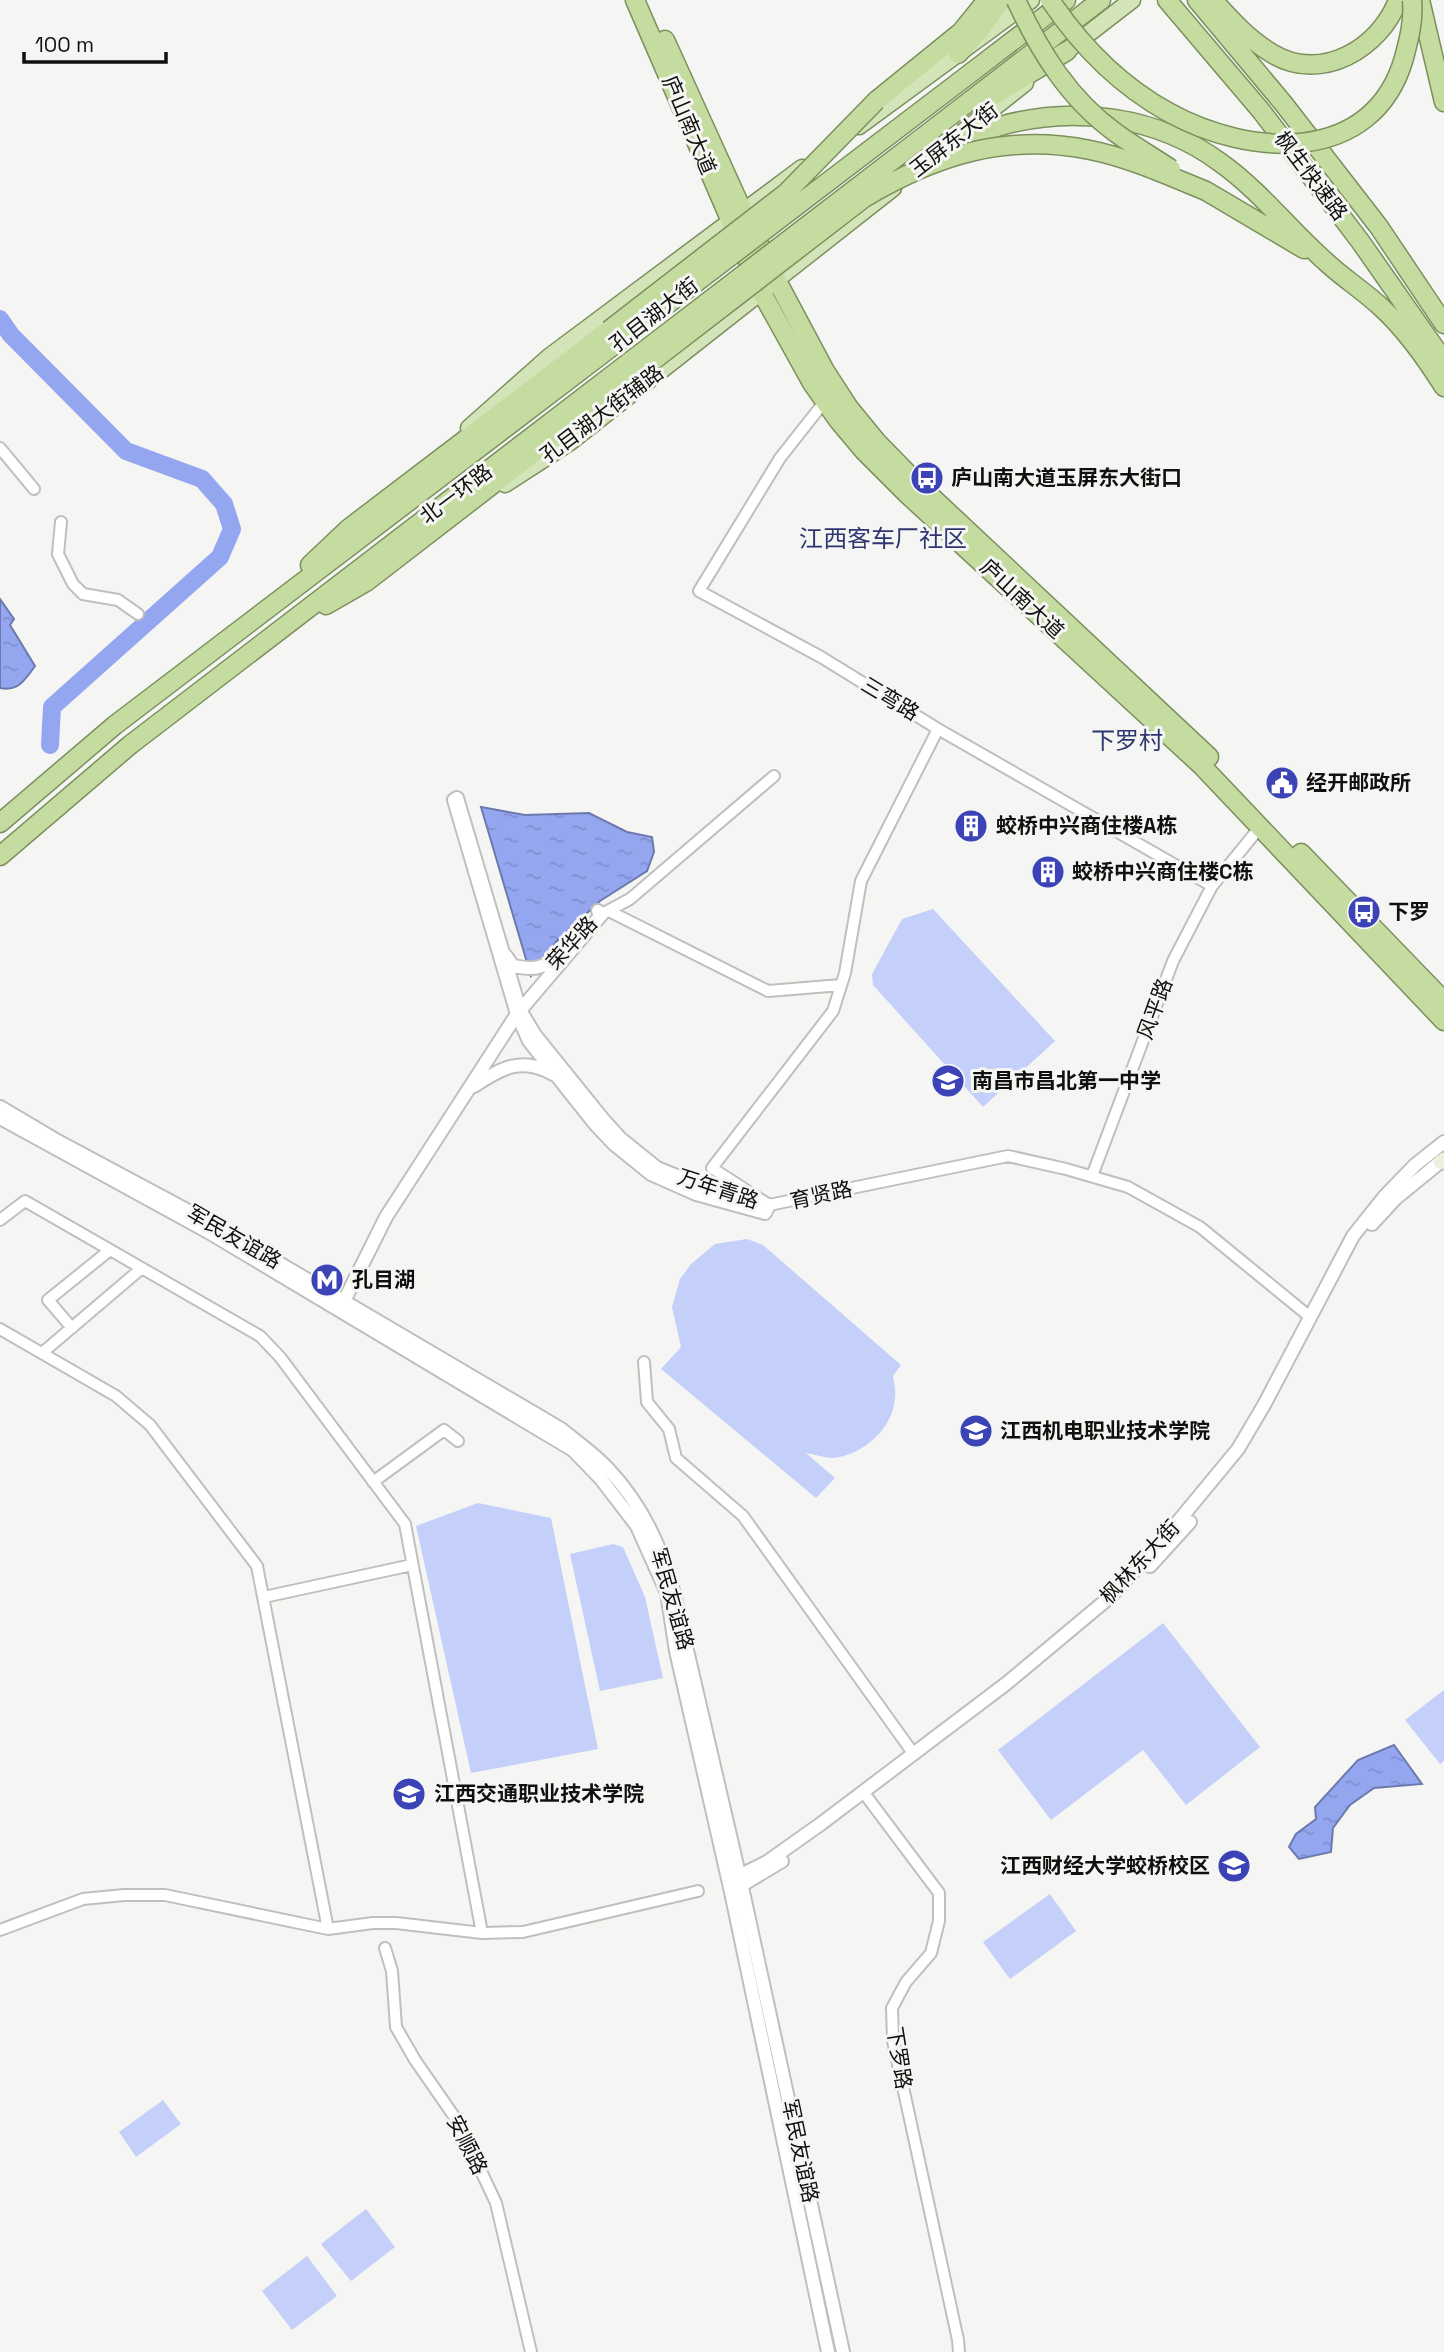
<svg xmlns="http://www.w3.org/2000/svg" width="1444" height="2352" viewBox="0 0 1444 2352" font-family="'Space Grotesk','Noto Sans SC',sans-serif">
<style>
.garden{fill:#c4cffa}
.water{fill:url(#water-ripples);stroke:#6d79ad;stroke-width:2}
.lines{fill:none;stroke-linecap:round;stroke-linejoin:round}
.river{stroke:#95a6f1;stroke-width:18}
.minor-casing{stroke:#bfc0bd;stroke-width:14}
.tertiary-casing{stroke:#bfc0bd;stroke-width:16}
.secondary-casing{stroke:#bfc0bd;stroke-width:18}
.primary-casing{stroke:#7c8f5e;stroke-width:19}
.trunk-casing{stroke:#7c8f5e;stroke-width:21}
.minor{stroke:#fff;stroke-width:10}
.tertiary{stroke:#fff;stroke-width:12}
.secondary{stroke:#e9f2dc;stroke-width:14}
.primary{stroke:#d3e5b8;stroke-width:16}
.trunk{stroke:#c4dca0;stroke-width:18}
.trunk-bridge-casing{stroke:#7c8f5e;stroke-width:21;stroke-linecap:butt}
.trunk-bridge{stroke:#c4dca0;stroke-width:18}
.labels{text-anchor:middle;stroke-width:6;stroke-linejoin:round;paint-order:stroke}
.street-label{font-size:21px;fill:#10100f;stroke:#f5f6f3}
.poi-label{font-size:21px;font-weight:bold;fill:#10100f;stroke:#f5f6f3;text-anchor:start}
.quarter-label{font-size:24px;fill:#2e3670;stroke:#f5f6f3}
</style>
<defs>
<pattern id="water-ripples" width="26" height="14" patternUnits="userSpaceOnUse" patternTransform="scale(1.75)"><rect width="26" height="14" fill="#95a6f1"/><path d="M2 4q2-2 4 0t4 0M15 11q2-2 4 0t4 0" fill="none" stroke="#7f8ecd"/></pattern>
</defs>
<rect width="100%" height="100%" fill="#f5f6f3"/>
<path class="garden" d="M933 909 1055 1041 983 1107 873 985 872 974 902 919Z
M747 1239 763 1245 901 1365 893 1376C894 1383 896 1391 895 1398 893 1429 863 1455 833 1458 825 1458 814 1454 806 1453L835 1478 816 1498 661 1369 681 1347 672 1307 680 1279 691 1264 715 1244Z
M478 1503 551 1518 598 1749 471 1773 416 1526Z
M613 1544 623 1547 645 1597 663 1678 600 1691 570 1554Z
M1163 1623 1260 1747 1186 1805 1143 1750 1051 1820 998 1750Z
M1444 1690V1761L1440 1764 1405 1720Z
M1050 1894 1076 1931 1010 1979 983 1942Z
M163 2100 181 2124 136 2157 119 2132Z
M366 2209 395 2247 351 2281 321 2244Z
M307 2256 337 2296 292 2330 262 2291Z"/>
<path class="water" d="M0 599 14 619 10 625 35 666C25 680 18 692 0 688Z
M481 807 525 815 589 813 627 832 652 837 654 852 647 871 600 901 556 942 531 976Z
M1394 1745 1422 1784 1374 1788 1350 1805 1333 1828 1331 1852 1299 1859 1289 1847 1296 1834 1316 1819 1315 1807 1358 1760Z"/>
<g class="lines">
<path class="river" d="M0 319 11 335 126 451 202 479 224 504 232 529 220 557 52 707 50 745"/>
<defs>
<path id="minor" d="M825 401 780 458 699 591 821 657 938 729 1212 886 1260 827
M0 448 34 489
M61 522 58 554 73 584 83 594 118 600 138 614
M938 729 861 881 845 973 833 1011 712 1168 769 1205 1008 1156 1066 1169 1128 1187 1200 1227 1310 1317
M609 911 768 991 841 985
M604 913 630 899 774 776
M1092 1176 1173 961 1212 886
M0 1220 25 1201 260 1336 280 1357 405 1524 482 1933
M72 1328 48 1300 110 1250
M0 1329 116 1396 150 1425 257 1566 328 1929
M42 1353 142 1268
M644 1362 647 1402 669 1429 676 1458 743 1516 913 1753
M373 1482 444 1430 458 1441
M264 1597 412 1565
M867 1797 939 1893V1921L931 1953 906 1982 892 2008 893 2041 958 2340 959 2352
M0 1930 83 1899 124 1895H165L328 1929 373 1923H396L482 1933 523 1932 698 1891
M385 1948 392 1971 396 2027 415 2060 458 2122 496 2203 531 2352"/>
<path id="tertiary" d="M457 798 520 1010 535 1035 602 1118 621 1139 657 1168 699 1185 769 1205 765 1213 696 1194 651 1174 614 1144 595 1124 529 1041 517 1014 454 800Z
M506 956 513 966C535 970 541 969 559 956
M474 1086C501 1068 522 1056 553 1074
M0 1107 54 1139 211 1223 561 1429C577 1442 596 1455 610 1471 642 1505 662 1549 674 1594L742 1887 843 2352
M0 1118 210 1233 573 1450 601 1479 637 1526 667 1593 676 1651 731 1892 828 2352
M1372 1224 1396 1198 1444 1159
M341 1307 386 1217 517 1014 602 914 598 911
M1150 1566 1190 1522
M735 1878 767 1862 822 1823 1007 1683 1110 1597 1162 1541 1238 1449 1264 1405 1353 1236 1385 1196 1415 1165 1444 1142
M737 1888 782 1861"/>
<path id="secondary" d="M1441 1162 1444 1161"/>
<path id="primary" d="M1070 48 1132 0
M859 126 1031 0
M949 143 1025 83
M469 428 549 357 802 168
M505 484 570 442 893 188"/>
<path id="trunk" d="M635 0 762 293 812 383 838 420 864 451 907 494 1202 766 1444 1021
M1167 0 1262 112 1360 241 1444 361
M1197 0 1283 103 1379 227 1444 324
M1213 0C1231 20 1249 40 1273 54 1322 83 1380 48 1398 0
M1420 0 1444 102
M665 40 743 212 777 281 825 371 849 408 876 441 920 486 1209 757
M958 54 981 29 1001 0
M972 72 1066 0
M994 95 1067 51
M876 101 961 32 987 0
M919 140 1101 0
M928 160C951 148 975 133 1000 126 1075 105 1158 116 1221 163 1260 191 1289 229 1325 261 1343 278 1364 291 1382 308 1406 330 1427 360 1444 387
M1206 191 1304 249
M310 565 348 529 609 330
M326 605 366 582 641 370
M0 823 115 725 618 342
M1301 853 1444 1001
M0 856 130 745 632 360"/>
</defs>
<use href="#minor" class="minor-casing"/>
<use href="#tertiary" class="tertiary-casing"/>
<use href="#secondary" class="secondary-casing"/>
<use href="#primary" class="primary-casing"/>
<use href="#trunk" class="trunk-casing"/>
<use href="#minor" class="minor"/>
<use href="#tertiary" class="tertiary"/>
<use href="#secondary" class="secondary"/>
<use href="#primary" class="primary"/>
<use href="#trunk" class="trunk"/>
<defs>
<path id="trunk-bridge" d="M1016 0C1040 52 1069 99 1116 133 1134 146 1153 157 1171 169
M1050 0C1081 46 1119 85 1168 112 1249 157 1373 166 1404 58 1409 39 1414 20 1412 0
M609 330 786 193 876 101
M618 342 972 72
M632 360 919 140
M641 370 864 198C936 155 1006 133 1090 150 1130 158 1169 176 1206 191"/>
</defs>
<use href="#trunk-bridge" class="trunk-bridge-casing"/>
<use href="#trunk-bridge" class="trunk-bridge"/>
</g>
<defs>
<symbol id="bus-disc" viewBox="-11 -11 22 22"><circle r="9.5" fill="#3c43b7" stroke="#f5f6f3"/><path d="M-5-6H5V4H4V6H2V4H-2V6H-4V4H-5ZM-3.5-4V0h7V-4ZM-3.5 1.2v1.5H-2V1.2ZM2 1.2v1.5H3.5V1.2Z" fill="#fff"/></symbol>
<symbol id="civic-disc" viewBox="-11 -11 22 22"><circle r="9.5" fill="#3c43b7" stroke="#f5f6f3"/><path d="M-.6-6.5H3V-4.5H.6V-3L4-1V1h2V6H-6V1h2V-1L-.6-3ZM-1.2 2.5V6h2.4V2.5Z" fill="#fff"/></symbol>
<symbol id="building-disc" viewBox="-11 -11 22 22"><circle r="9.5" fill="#3c43b7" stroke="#f5f6f3"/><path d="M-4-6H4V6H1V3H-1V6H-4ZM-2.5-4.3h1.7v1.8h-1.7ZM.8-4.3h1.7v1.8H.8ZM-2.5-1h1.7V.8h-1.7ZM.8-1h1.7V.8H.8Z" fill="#fff"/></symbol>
<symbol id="school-disc" viewBox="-11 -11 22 22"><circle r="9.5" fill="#3c43b7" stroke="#f5f6f3"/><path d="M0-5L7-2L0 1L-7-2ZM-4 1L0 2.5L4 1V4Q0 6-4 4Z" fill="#fff"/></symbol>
<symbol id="metro-disc" viewBox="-11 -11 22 22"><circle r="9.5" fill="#3c43b7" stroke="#f5f6f3"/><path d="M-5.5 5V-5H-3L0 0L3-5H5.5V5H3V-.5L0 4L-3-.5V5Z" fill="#fff"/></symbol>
<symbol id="university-disc" viewBox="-11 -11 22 22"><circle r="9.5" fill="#3c43b7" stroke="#f5f6f3"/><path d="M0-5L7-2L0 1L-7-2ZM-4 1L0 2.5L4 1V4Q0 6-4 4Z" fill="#fff"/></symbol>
</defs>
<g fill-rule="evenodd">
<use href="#bus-disc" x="908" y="459" width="38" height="38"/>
<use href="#civic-disc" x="1263" y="764" width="38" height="38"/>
<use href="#building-disc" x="952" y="807" width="38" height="38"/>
<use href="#building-disc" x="1029" y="853" width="38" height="38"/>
<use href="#bus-disc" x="1345" y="893" width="38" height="38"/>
<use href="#school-disc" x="929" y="1062" width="38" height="38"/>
<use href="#metro-disc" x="308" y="1261" width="38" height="38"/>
<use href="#university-disc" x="957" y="1412" width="38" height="38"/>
<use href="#university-disc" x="390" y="1775" width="38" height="38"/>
<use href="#university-disc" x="1215" y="1847" width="38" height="38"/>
</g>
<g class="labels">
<g class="street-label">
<text transform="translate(689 125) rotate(67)" y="7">庐山南大道</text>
<text transform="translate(954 140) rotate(-38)" y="7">玉屏东大街</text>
<text transform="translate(1311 176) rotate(53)" y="7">枫生快速路</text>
<text transform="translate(654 315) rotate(-38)" y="7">孔目湖大街</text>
<text transform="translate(602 414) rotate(-37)" y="7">孔目湖大街辅路</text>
<text transform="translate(456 494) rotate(-37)" y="7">北一环路</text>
<text transform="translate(1022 599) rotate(43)" y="7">庐山南大道</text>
<text transform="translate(890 699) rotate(31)" y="7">三弯路</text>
<text transform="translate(572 943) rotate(-48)" y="7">荣华路</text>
<text transform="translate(1155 1009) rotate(-70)" y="7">风平路</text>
<text transform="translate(718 1189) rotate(18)" y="7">万年青路</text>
<text transform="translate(821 1195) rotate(-12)" y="7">育贤路</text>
<text transform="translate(234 1237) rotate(30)" y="7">军民友谊路</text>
<text transform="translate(1140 1562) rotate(-47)" y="7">枫林东大街</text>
<text transform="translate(672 1599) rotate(74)" y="7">军民友谊路</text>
<text transform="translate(899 2058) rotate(81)" y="7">下罗路</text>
<text transform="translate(467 2145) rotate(63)" y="7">安顺路</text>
<text transform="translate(800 2151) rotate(78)" y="7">军民友谊路</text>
</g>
<g class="poi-label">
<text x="951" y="485">庐山南大道玉屏东大街口</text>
<text x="1306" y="790">经开邮政所</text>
<text x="996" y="833">蛟桥中兴商住楼A栋</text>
<text x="1072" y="879">蛟桥中兴商住楼C栋</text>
<text x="1388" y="919">下罗</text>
<text x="972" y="1088">南昌市昌北第一中学</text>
<text x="352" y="1287">孔目湖</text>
<text x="1000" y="1438">江西机电职业技术学院</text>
<text x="434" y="1801">江西交通职业技术学院</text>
<text x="1210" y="1873" text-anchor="end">江西财经大学蛟桥校区</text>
</g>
<g class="quarter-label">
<text x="883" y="547">江西客车厂社区</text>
<text x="1127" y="749">下罗村</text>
</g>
</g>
<path d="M24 52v10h142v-10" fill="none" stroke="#10100f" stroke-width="3.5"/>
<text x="35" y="52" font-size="21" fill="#10100f" stroke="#f5f6f3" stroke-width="5" paint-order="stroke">100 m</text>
</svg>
